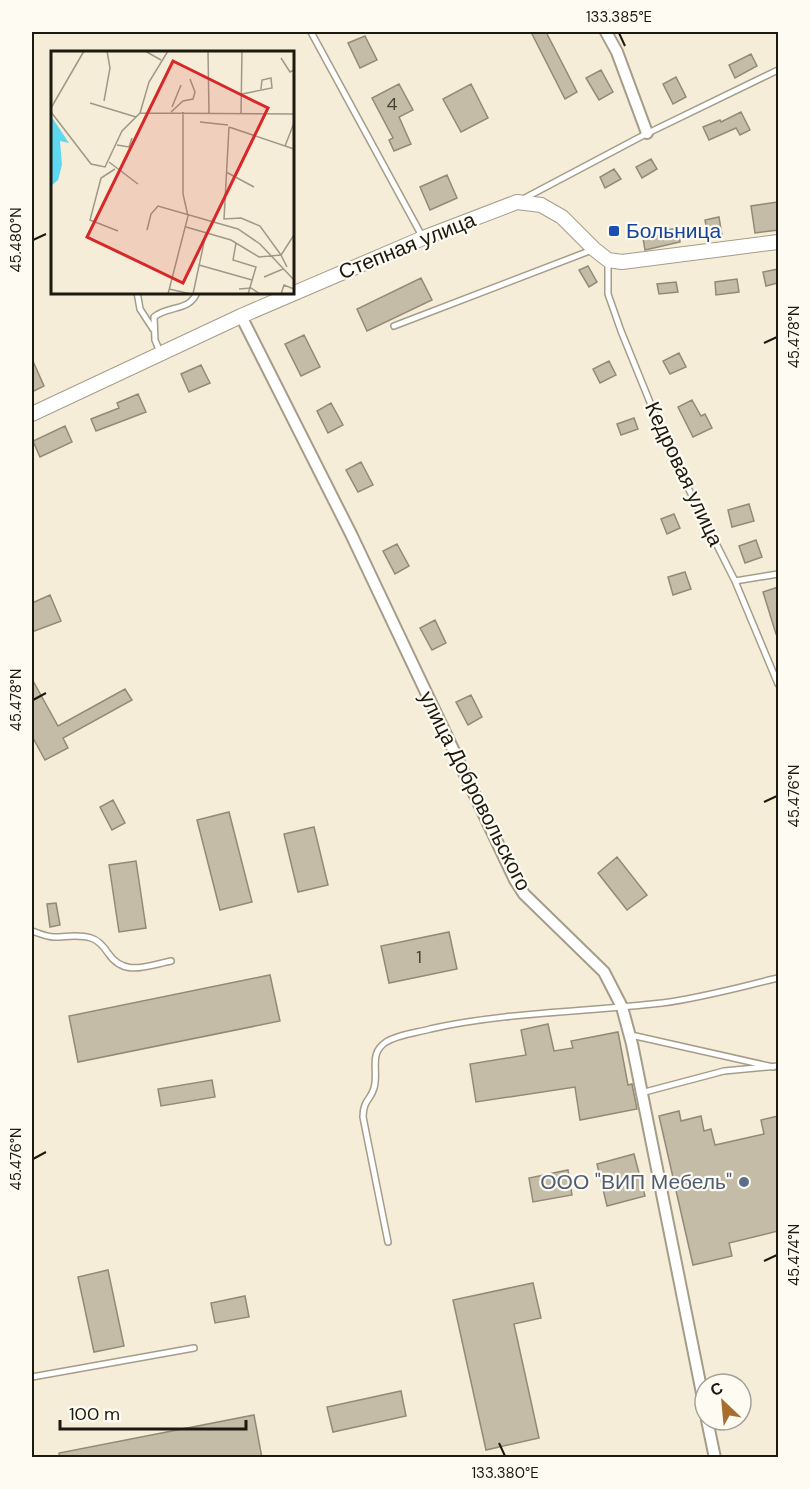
<svg xmlns="http://www.w3.org/2000/svg" width="810" height="1489" viewBox="0 0 810 1489" font-family="'DM Sans',sans-serif">
<style>
.building{fill:#c4bca7;stroke:#928a76;stroke-width:1.5}
.lines{fill:none;stroke-linecap:round;stroke-linejoin:round}
.service-casing{stroke:#a59d89;stroke-width:8}
.minor-casing{stroke:#a59d89;stroke-width:14}
.tertiary-casing{stroke:#a59d89;stroke-width:16}
.service{stroke:#fff;stroke-width:5}
.minor{stroke:#fff;stroke-width:10}
.tertiary{stroke:#fff;stroke-width:14}
.ticks{fill:none;stroke:#1c1911;stroke-width:2}
.transit-dot{fill:#1a4fb4;stroke:#fefbf2;stroke-width:2}
.service-dot{fill:#5c6f8a;stroke:#fefbf2;stroke-width:2}
.labels{text-anchor:middle;stroke-width:4.5;stroke-linejoin:round;paint-order:stroke}
.number-label{font-size:18px;fill:#464236}
.transit-label{font-size:21px;fill:#164399;stroke:#fefbf2;text-anchor:start}
.street-label{font-size:21px;fill:#1c1911;stroke:#fefbf2}
.service-label{font-size:21px;fill:#4e5e75;stroke:#fefbf2;text-anchor:end}
.inset-road{fill:none;stroke:#9f9888;stroke-width:1.5}
.view{fill:#d62828;fill-opacity:0.15;stroke:#d62828;stroke-width:3}
.inset-edge{fill:none;stroke:#1c1911;stroke-width:3}
.neatline{fill:none;stroke:#1c1911;stroke-width:2}
.ticks-label{font-size:15px;text-anchor:middle;fill:#1c1911}
</style>
<rect width="100%" height="100%" fill="#f6edd8"/>
<path class="building" d="M531 32H546L577 92 565 99Z
M365 36 377 60 360 68 348 43Z
M751 54 757 66 735 78 729 65Z
M601 70 613 92 599 100 586 78Z
M676 77 686 97 673 104 663 84Z
M399 84 413 110 399 117 411 144 394 151 389 140 393 138 372 98Z
M471 84 488 118 461 132 443 99Z
M741 112 750 130 740 135 736 128 709 140 703 127 720 120 721 122Z
M651 159 657 169 642 178 636 167Z
M614 169 621 179 605 188 600 177Z
M447 175 457 198 430 210 420 187Z
M777 202 778 230 755 233 751 206Z
M719 217 722 235 708 237 705 220Z
M678 228 680 242 645 250 643 238 666 234 665 230Z
M588 266 597 282 589 287 579 270Z
M778 269V283L766 286 763 272Z
M421 278 432 300 367 331 357 309Z
M737 279 739 292 716 295 715 282Z
M676 282 678 292 659 294 657 284Z
M304 335 320 367 301 376 285 344Z
M679 353 686 367 670 374 663 361Z
M32 359 44 386 32 392Z
M609 361 616 375 600 383 593 369Z
M201 365 210 383 189 392 181 374Z
M138 394 146 412 96 431 91 419 119 408 117 403Z
M692 400 701 416 705 414 712 428 693 437 678 407Z
M331 403 343 425 328 433 317 411Z
M634 418 638 429 621 435 617 424Z
M65 426 72 442 40 457 33 441Z
M361 462 373 485 358 492 346 470Z
M749 504 754 521 732 527 728 510Z
M674 514 680 528 667 534 661 519Z
M756 540 762 557 745 563 739 546Z
M397 544 409 566 395 574 383 551Z
M685 572 691 589 673 595 668 577Z
M778 587V633L776 634 763 592Z
M50 595 61 621 32 632V603Z
M435 620 446 643 432 650 420 628Z
M32 679 58 726 125 689 132 700 63 738 68 748 45 760 32 736Z
M471 695 482 717 468 725 456 702Z
M113 800 125 823 112 830 100 807Z
M229 812 252 902 220 910 197 820Z
M314 827 328 885 298 892 284 834Z
M617 857 647 895 627 910 598 873Z
M136 861 146 928 119 932 109 865Z
M56 903 60 925 50 927 47 904Z
M449 932 457 969 389 983 381 946Z
M270 975 280 1021 78 1062 69 1016Z
M548 1024 554 1051 573 1048 571 1041 618 1032 628 1085 632 1084 637 1109 580 1120 575 1087 476 1102 470 1064 526 1055 521 1030Z
M212 1080 215 1097 161 1106 158 1089Z
M679 1111 681 1121 701 1116 704 1131 711 1129 715 1145 764 1134 761 1120 778 1116V1231L729 1243 732 1256 693 1265 659 1116Z
M634 1154 645 1196 607 1206 597 1164Z
M568 1170 572 1195 533 1202 529 1178Z
M108 1270 124 1346 94 1352 78 1277Z
M533 1283 541 1318 514 1324 539 1438 486 1450 453 1300Z
M245 1296 249 1317 215 1323 211 1303Z
M401 1391 406 1416 333 1432 327 1407Z
M254 1415 262 1458H60L59 1453Z"/>
<g class="lines">
<defs>
<path id="service" d="M311 32 422 236
M523 199 644 135 778 70
M608 260V294L621 331 671 454 735 581 778 684
M137 292 140 309 153 329
M394 326 592 250
M160 352 155 340 154 317C168 305 190 312 197 292
M735 581 778 574
M32 931C38 933 47 937 54 937 67 937 78 934 91 938 98 940 104 947 108 953 124 977 146 966 171 961
M631 1035 773 1067
M641 1093 724 1071 778 1066
M388 1242 363 1117C363 1100 371 1100 374 1088 379 1071 368 1054 386 1042 399 1034 416 1033 430 1029 506 1012 585 1012 662 1003 701 998 740 987 778 978
M32 1377 194 1348"/>
<path id="minor" d="M606 32 617 52 647 133
M241 316 351 534 515 880 524 894 604 972 622 1007 632 1044 705 1408
M707 1420 715 1458"/>
<path id="tertiary" d="M32 414 241 316 423 238 517 202 541 205 562 217 594 249 608 260 622 262 778 242"/>
</defs>
<use href="#service" class="service-casing"/>
<use href="#minor" class="minor-casing"/>
<use href="#tertiary" class="tertiary-casing"/>
<use href="#service" class="service"/>
<use href="#minor" class="minor"/>
<use href="#tertiary" class="tertiary"/>
</g>
<path class="ticks" d="M619 33 625 46M33 240 46 234M764 343 777 337M33 700 46 693M764 802 777 796M33 1159 46 1152M764 1261 777 1255M499 1443 505 1456"/>
<rect class="transit-dot" x="608" y="225" width="12" height="12" rx="3"/>
<circle class="service-dot" cx="744" cy="1182" r="6"/>
<g class="labels">
<g class="number-label">
<text x="392" y="110">4</text>
<text x="419" y="963">1</text>
</g>
<g class="transit-label">
<text x="626" y="238">Больница</text>
</g>
<g class="street-label">
<text transform="translate(407 246) rotate(-22)" y="7">Степная улица</text>
<text transform="translate(684 474) rotate(65)" y="7">Кедровая улица</text>
<text transform="translate(475 791) rotate(63)" y="7">улица Добровольского</text>
</g>
<g class="service-label">
<text x="732" y="1189">ООО "ВИП Мебель"</text>
</g>
</g>
<g transform="translate(51 51)">
<rect width="243" height="243" fill="#f6edd8"/>
<path d="M0 65 18 92 9 90 11 114 7 129 0 135Z" fill="#5ed7f0"/>
<path class="inset-road" d="M94 0 110 9M157 0 158 63M230 7 239 21 243 19M191 43 221 37 220 27 211 29 210 38M53 50 59 17 56 0M39 52 85 66M121 56 130 34M0 57 33 0M0 61 40 113 54 116 71 80 89 62 98 31 117 0M120 61 132 50 142 48 144 41 139 28M89 62 243 63M190 63 191 0M149 71 177 74M178 76 173 168 190 167 209 175 230 204M178 76 243 98M66 94 78 96 81 87M234 95 243 72M58 111 87 133M64 118 50 127 39 169 67 180M175 121 203 136M135 176 180 189 208 206 230 204M96 179 100 163 107 155 187 178 209 193 243 229M185 192 182 209 205 216 197 243M148 214 201 229M236 216 230 204 243 184M213 226 232 218M118 238 140 243M188 238 200 237 209 243M117 243 137 165 132 143V61M142 243 155 182M230 243 233 234 243 238"/>
<path class="view" d="M122 10 217 57 132 232 36 186Z"/>
<rect width="243" height="243" class="inset-edge"/>
</g>
<rect width="810" height="1489" fill="none" stroke="#fefbf2" stroke-width="66"/>
<g transform="translate(723 1402) rotate(334)"><circle r="28" fill="#fefbf2" stroke="#a4a198" stroke-width="1.5"/>
<path d="M0-4.5L10 22L0 15L-10 22Z" fill="#a86e2d"/>
<text y="-9" font-size="16" font-weight="bold" text-anchor="middle" fill="#1c1911">С</text>
</g>
<path d="M60 1420v9h186v-9" fill="none" stroke="#1c1911" stroke-width="3"/>
<text x="69" y="1420" font-size="18" fill="#1c1911" stroke="#fefbf2" stroke-width="4.5" paint-order="stroke">100 m</text>
<rect x="33" y="33" width="744" height="1423" class="neatline"/>
<g class="ticks-label">
<text x="619" y="22">133.385°E</text>
<text transform="translate(16 240) rotate(-90)" y="5">45.480°N</text>
<text transform="translate(794 337) rotate(-90)" y="5">45.478°N</text>
<text transform="translate(16 700) rotate(-90)" y="5">45.478°N</text>
<text transform="translate(794 796) rotate(-90)" y="5">45.476°N</text>
<text transform="translate(16 1159) rotate(-90)" y="5">45.476°N</text>
<text transform="translate(794 1255) rotate(-90)" y="5">45.474°N</text>
<text x="505" y="1478">133.380°E</text>
</g>
</svg>
